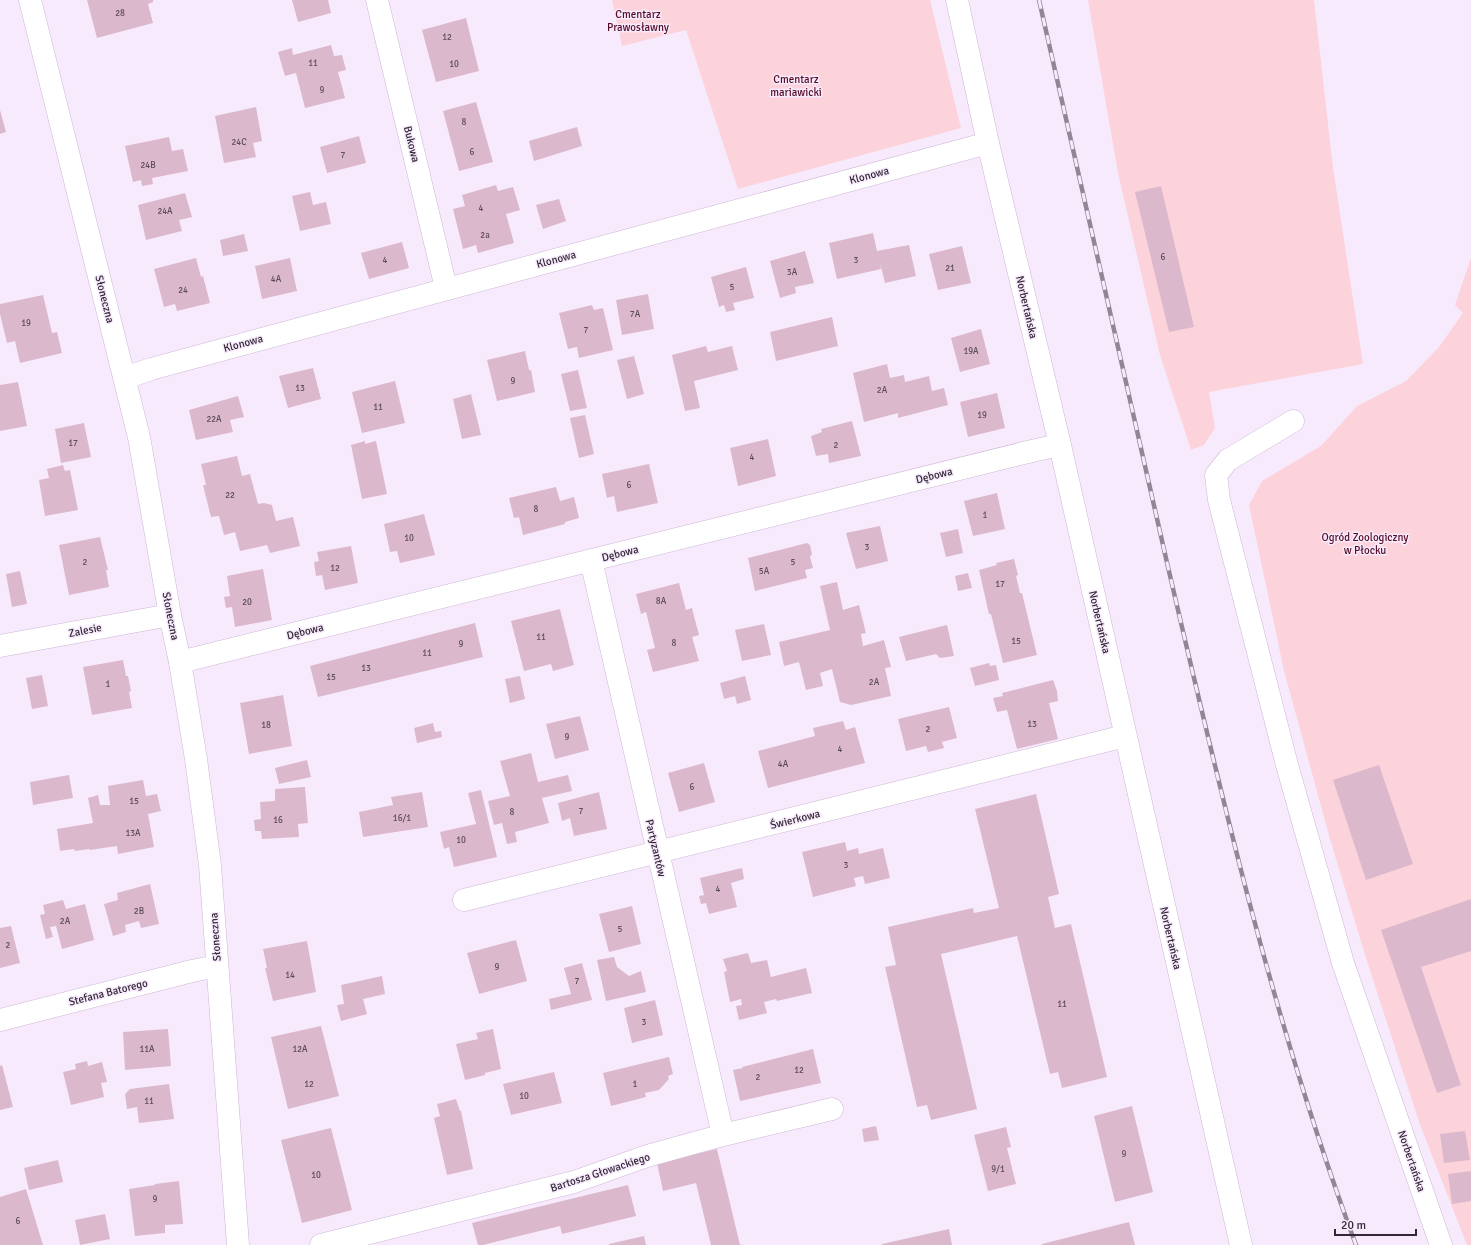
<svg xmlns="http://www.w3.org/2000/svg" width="1471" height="1245" viewBox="0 0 1471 1245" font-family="Signika,sans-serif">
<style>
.green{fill:#fcd3da}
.building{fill:#dcb8cd}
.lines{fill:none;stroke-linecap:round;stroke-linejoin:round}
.minor-casing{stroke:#cdb6d4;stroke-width:23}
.tertiary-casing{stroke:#cdb6d4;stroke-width:23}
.minor{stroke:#fff;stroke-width:22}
.tertiary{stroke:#fff;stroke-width:22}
.rail-casing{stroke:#918695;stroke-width:4.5}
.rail{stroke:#f8eafd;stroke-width:3;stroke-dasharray:9;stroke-linecap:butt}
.labels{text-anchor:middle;stroke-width:3;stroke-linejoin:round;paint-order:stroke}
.number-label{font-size:9px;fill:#5c4c5a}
.park-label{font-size:11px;fill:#540b24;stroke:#f8eafd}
.street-label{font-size:11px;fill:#312833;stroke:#f8eafd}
</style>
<rect width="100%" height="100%" fill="#f8eafd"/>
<path class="green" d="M612 0H930L961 128 738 189 686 30 622 46Z
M1088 0H1314L1333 168 1363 364 1209 392 1215 428 1204 445 1191 450 1160 355 1118 173Z
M1471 258V1245H1467L1420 1125 1366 958 1330 839 1284 671 1249 505 1262 481 1321 446 1357 406 1406 381 1439 347 1463 313 1455 305Z"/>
<path class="building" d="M87 0H153V2L148 4 153 23 97 38Z
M292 0H328L331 13 298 22Z
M466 18 479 71 436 82 422 30Z
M331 45 334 56 342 55 346 70 338 72 345 98 305 108 296 73 285 76 278 52 292 48 293 55Z
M476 102 493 162 459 171 443 111Z
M256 107 262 141 253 143 256 157 224 163 215 116Z
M0 110 6 132 0 134Z
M577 127 582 146 534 161 529 141Z
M359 136 366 163 327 173 320 147Z
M169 137 172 151 183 149 188 171 152 178 153 184 142 186 141 180 133 182 125 146Z
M496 185 498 191 513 187 520 210 506 214 514 243 478 253 476 245 463 249 453 209 465 206 462 195Z
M1161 186 1194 327 1169 332 1135 192Z
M310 192 313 205 326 202 331 224 300 231 292 196Z
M185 193 192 217 179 220 182 231 146 240 138 205Z
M559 199 566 221 543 229 536 205Z
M873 233 877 251 909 245 916 276 885 283 880 263 881 269 837 279 829 243Z
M244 234 248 251 223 256 220 240Z
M402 242 409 268 369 279 361 253Z
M962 246 971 283 938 290 929 254Z
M805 251 814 283 795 287 796 293 780 298 770 261Z
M196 258 201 277 203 276 210 303 177 311 175 304 164 307 154 269Z
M290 258 297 291 262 299 255 266Z
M746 267 754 298 733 303 735 310 726 312 724 305 719 307 711 277Z
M648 294 654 329 622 335 616 300Z
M43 295 52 333 57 332 62 353 20 363 15 341 7 343 0 314V304Z
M592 305 594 310 603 308 613 350 579 358 577 347 568 349 559 313Z
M832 317 838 346 776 361 770 332Z
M981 329 990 364 960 372 951 338Z
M706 346 708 352 732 346 738 370 694 381 700 408 685 411 672 355Z
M525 351 529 370H531L535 392 497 401 487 360Z
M634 356 644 394 627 399 617 360Z
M887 364 890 378 904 375 905 382 929 376 932 391 944 388 948 405 898 418V413L864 422 853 373Z
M313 368 321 399 288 408 279 376Z
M578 370 587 408 570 411 561 374Z
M395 381 405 423 362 433 352 392Z
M18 382 27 426 0 431V385Z
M997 393 1005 428 968 437 960 402Z
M471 394 481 435 462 439 453 399Z
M238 396 244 417 230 420 233 432 196 440 189 410Z
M585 415 594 454 579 458 570 418Z
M852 421 861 456 829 463 828 454 816 456 811 436 822 432 821 429Z
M84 423 91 457 61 463 55 429Z
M768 439 776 476 738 486 730 448Z
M365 441V444L376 441 387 494 362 499 351 445Z
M237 456 242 476 250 474 258 504 264 503 272 505 276 521 293 517 300 546 270 553 267 545 240 551 235 532 224 535 219 516 211 517 203 485H206L201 464Z
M649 464 658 503 617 512 614 496 607 498 602 474Z
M63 465 65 471 70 470 78 510 45 516 39 480 49 478 47 469Z
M556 487 560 501 574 497 579 518 565 522V524L523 535 519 517 514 518 509 498Z
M997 493 1005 529 973 536 964 501Z
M424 514 435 555 400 563 397 551 390 552 384 524Z
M880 526 888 561 856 569 846 533Z
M958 529 963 553 946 557 940 533Z
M100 537 108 570H106L109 587 69 595 59 545Z
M807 543 810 545 812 554 810 557 813 568 805 570 807 578 755 591 748 558Z
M351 546 358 583 325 590 322 575 316 576 314 562 319 561 317 552Z
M1014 559 1018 575 1016 576 1020 593H1022L1037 655 1003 663 991 614H989L979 570 997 565 996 563Z
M263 569 272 620 235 627 232 607 226 608 224 597 230 596 227 576Z
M20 571 27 604 12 607 6 574Z
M968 573 972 588 958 591 955 576Z
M837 582 843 610 859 605 866 633 861 634 863 646 884 640 891 667 885 668 891 696 851 705 840 702 832 669 820 673 823 686 806 690 799 662 784 666 779 642 830 630 820 586Z
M679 583 686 610 692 608 695 620 699 635 692 637 699 661 653 672 647 650 655 648 646 612 641 614 636 594Z
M560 609 574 665 553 671 551 664 524 671 511 621Z
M475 623 483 657 318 697 310 666Z
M764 624 771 655 742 661 735 630Z
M947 625 954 656 940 658 936 654 906 661 899 637Z
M123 660 126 676H128L131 691 129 692 132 708 92 715 83 667Z
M989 663 990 666 996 665 999 680 975 686 970 668Z
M42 675 48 706 32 709 26 678Z
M520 676 525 699 510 703 505 679Z
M745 676 751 700 737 704 735 696 724 699 720 683Z
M1053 680 1057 691 1058 701 1049 703 1058 739 1017 749 1007 710 997 712 993 698 1003 696 1002 693Z
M283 695 292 746 249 754 240 703Z
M949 707 957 738 942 742 944 748 928 752 926 746 906 751 898 719Z
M580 716 589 750 555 759 546 724Z
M843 721 846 730 855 727 865 763 768 788 758 751 815 736 813 728Z
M433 723 435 732 441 731 442 737 417 743 414 728Z
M531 753 538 782 568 775 572 791 542 798 549 823 515 832 517 842 507 844 502 823 494 825 488 801 510 796 500 761Z
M307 760 311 777 279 784 275 768Z
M704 763 715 802 679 812 668 773Z
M1379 765 1413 864 1366 880 1333 780Z
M69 775 73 798 33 805 30 782Z
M143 780 146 796 157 794 161 811 148 814 154 847 118 854 117 846 90 850 89 849 75 851 74 849 60 851 57 829 93 823 88 798 98 795 100 805H110L108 786Z
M305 787 308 823 298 824 299 837 262 839 261 831H255L254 820 261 819 260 802 275 801V789Z
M481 790 497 857 454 867 449 847 444 849 440 832 476 824 468 793Z
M422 792 428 827 363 837 359 812 393 805 391 797Z
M599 792 607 829 574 836 570 818 562 821 558 803Z
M1036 794 1059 894 1048 897 1055 928 1071 924 1107 1077 1062 1088 1058 1072 1050 1074 1017 936 941 954 977 1109 931 1120 927 1105 917 1107 885 967 896 965 888 927 973 908 974 913 999 908 975 809Z
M845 842 847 851 858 848 859 854 883 848 890 878 865 884 863 876 854 878 856 886 813 897 802 852Z
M742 868 744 879 731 883 737 907 709 914 706 903 701 904 699 896 704 895 700 878Z
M150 884 159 924 141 928 139 921 125 925 126 932 113 936 104 904 118 900 117 893Z
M1471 899V951L1421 967 1461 1085 1437 1093 1381 930Z
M63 900 66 909 85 904 94 940 62 949 56 926 50 927 53 937 46 939 40 915 45 914 43 905Z
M632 906 641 944 609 952 599 914Z
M11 926 20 963 0 968V928Z
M516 940 527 981 479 994 467 953Z
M307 941 316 992 273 1001 265 968H267L263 949Z
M748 953 751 963 767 960 771 977 806 968 812 993 777 1001 776 999 764 1002 767 1013 739 1020 736 1006 742 1005 741 999 730 1002 724 972 727 971 723 959Z
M614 957 617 967 629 976 641 971 646 992 606 1001 597 960Z
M582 963 592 1000 551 1010 549 999 571 994 564 968Z
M382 976 385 994 363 999 367 1014 341 1021 337 1005 344 1004 341 985Z
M655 1000 663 1035 632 1043 624 1008Z
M321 1026 339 1096 288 1109 271 1037Z
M168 1029 171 1066 125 1070 123 1032Z
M493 1029 501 1069 485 1073V1075L465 1080 456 1044 478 1039 476 1033Z
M813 1049 821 1083 740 1101 733 1070 743 1068 742 1067Z
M669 1057 673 1074 668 1076 669 1079 659 1090 645 1093 646 1097 611 1106 603 1073Z
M87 1061 88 1066 102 1062 107 1082 101 1083 104 1097 71 1105 63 1072 76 1069 75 1064Z
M2 1065 13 1107 0 1110V1066Z
M554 1072 562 1103 511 1115 503 1084Z
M169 1084 174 1119 139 1123 137 1107 127 1109 125 1094 130 1089Z
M456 1099 460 1111H461L473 1169 447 1175 434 1118 440 1116 437 1104Z
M1132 1106 1153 1192 1115 1202 1094 1116Z
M876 1126 879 1140 864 1142 862 1129Z
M1006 1127 1011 1147 1007 1148 1016 1184 988 1191 974 1135Z
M331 1128 352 1210 302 1223 281 1140Z
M1465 1131 1470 1160 1444 1163 1440 1134Z
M717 1149 740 1245H711L696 1183 663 1191 657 1163Z
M58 1160 63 1182 29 1190 24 1168Z
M1471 1171V1201L1452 1204 1448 1174Z
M179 1181 183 1224 165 1225V1233L135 1236 129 1189 155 1185V1184Z
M628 1185 636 1216 562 1234 560 1226 483 1245H478L472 1223Z
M26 1189 43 1245H0V1197Z
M105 1214 110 1239 80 1245 75 1220Z
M1129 1222 1135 1245H1042V1244Z
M949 1229 952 1245H882V1244Z
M644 1236 646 1245H609V1244Z"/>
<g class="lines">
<defs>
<path id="minor" d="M377 0 446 288
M957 0 988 143 1060 445 1241 1245
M125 378 151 369 988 143
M1293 421 1228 460 1216 475 1219 500 1287 765 1343 963 1441 1245
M591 560 723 1135
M0 646 170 615
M180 662 1036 450 1060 445
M464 900 1125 736
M0 1020 192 971 217 966
M321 1245 574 1182 647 1156 723 1135 832 1109"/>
<path id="tertiary" d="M30 0 139 437 170 615 180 662 196 759 210 865 238 1245"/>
</defs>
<use href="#minor" class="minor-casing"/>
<use href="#tertiary" class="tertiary-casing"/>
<use href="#minor" class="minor"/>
<use href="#tertiary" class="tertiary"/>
<defs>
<path id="rail" d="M1039 0C1082 189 1125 378 1168 567 1221 795 1274 1025 1356 1245"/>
</defs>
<use href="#rail" class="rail-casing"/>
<use href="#rail" class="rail"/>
</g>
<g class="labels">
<g class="number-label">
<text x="120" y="16">28</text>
<text x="447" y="40">12</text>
<text x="313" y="66">11</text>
<text x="454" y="67">10</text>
<text x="322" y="93">9</text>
<text x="464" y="125">8</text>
<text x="239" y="145">24C</text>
<text x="472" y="155">6</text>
<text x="343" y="158">7</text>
<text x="148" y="168">24B</text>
<text x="481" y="211">4</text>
<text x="165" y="214">24A</text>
<text x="485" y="238">2a</text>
<text x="1163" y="260">6</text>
<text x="385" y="263">4</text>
<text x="856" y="263">3</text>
<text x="950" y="271">21</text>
<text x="792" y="275">3A</text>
<text x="276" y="282">4A</text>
<text x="732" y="290">5</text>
<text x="183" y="293">24</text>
<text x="635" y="317">7A</text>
<text x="26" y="326">19</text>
<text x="586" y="333">7</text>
<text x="971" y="354">19A</text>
<text x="513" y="384">9</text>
<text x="300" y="391">13</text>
<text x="882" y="393">2A</text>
<text x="378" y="410">11</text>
<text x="982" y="418">19</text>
<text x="214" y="422">22A</text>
<text x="73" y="446">17</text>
<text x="836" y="448">2</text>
<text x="752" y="460">4</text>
<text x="629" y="488">6</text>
<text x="230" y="498">22</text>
<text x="536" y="512">8</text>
<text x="985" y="518">1</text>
<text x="409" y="541">10</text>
<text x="867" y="550">3</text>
<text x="85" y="565">2</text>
<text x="793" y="565">5</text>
<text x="335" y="571">12</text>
<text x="764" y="574">5A</text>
<text x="1000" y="587">17</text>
<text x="661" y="604">8A</text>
<text x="247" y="605">20</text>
<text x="541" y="640">11</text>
<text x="1016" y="644">15</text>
<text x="674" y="646">8</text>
<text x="461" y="647">9</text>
<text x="427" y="656">11</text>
<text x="366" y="671">13</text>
<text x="331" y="680">15</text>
<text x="874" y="685">2A</text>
<text x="108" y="687">1</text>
<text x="1032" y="727">13</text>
<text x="266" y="728">18</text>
<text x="928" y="732">2</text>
<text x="567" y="740">9</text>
<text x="840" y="752">4</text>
<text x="783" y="767">4A</text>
<text x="692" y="790">6</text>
<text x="134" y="804">15</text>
<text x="581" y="814">7</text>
<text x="512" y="815">8</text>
<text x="402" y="821">16/1</text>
<text x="278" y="823">16</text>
<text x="133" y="836">13A</text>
<text x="461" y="843">10</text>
<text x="846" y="868">3</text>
<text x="718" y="892">4</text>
<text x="139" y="914">2B</text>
<text x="65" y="924">2A</text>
<text x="620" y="932">5</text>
<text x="8" y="948">2</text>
<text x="497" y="970">9</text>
<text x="290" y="978">14</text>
<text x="577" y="984">7</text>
<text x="1062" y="1007">11</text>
<text x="644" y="1025">3</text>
<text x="147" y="1052">11A</text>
<text x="300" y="1052">12A</text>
<text x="799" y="1073">12</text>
<text x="758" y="1080">2</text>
<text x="309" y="1087">12</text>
<text x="635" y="1087">1</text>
<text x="524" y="1099">10</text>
<text x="149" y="1104">11</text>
<text x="1124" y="1157">9</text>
<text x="998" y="1172">9/1</text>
<text x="316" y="1178">10</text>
<text x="155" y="1202">9</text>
<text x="18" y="1224">6</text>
</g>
<g class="park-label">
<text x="638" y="18">Cmentarz<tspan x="638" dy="13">Prawosławny</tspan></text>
<text x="796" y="83">Cmentarz<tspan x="796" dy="13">mariawicki</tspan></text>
<text x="1365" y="541">Ogród Zoologiczny<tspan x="1365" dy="13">w Płocku</tspan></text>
</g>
<g class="street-label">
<text transform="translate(412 144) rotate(76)" y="4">Bukowa</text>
<text transform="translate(869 175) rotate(-15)" y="4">Klonowa</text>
<text transform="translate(556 259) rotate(-15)" y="4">Klonowa</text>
<text transform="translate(105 299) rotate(76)" y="4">Słoneczna</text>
<text transform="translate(1027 307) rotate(77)" y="4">Norbertańska</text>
<text transform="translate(243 343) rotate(-15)" y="4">Klonowa</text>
<text transform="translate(934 475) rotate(-14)" y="4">Dębowa</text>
<text transform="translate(620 553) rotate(-14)" y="4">Dębowa</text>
<text transform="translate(171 616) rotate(79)" y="4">Słoneczna</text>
<text transform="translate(1100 622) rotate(77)" y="4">Norbertańska</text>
<text transform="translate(85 630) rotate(-11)" y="4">Zalesie</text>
<text transform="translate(305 631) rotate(-14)" y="4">Dębowa</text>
<text transform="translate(795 819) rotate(-14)" y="4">Świerkowa</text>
<text transform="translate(656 848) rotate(77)" y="4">Partyzantów</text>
<text transform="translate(215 937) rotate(-94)" y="4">Słoneczna</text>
<text transform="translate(1171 938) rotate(77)" y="4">Norbertańska</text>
<text transform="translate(108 992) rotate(-14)" y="4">Stefana Batorego</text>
<text transform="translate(1412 1161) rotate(71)" y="4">Norbertańska</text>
<text transform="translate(600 1172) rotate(-18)" y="4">Bartosza Głowackiego</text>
</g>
</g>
<path d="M1335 1229v6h81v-6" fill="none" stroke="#312833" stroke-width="2"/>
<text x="1341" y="1229" font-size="12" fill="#312833" stroke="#f8eafd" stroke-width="3" paint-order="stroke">20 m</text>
</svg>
